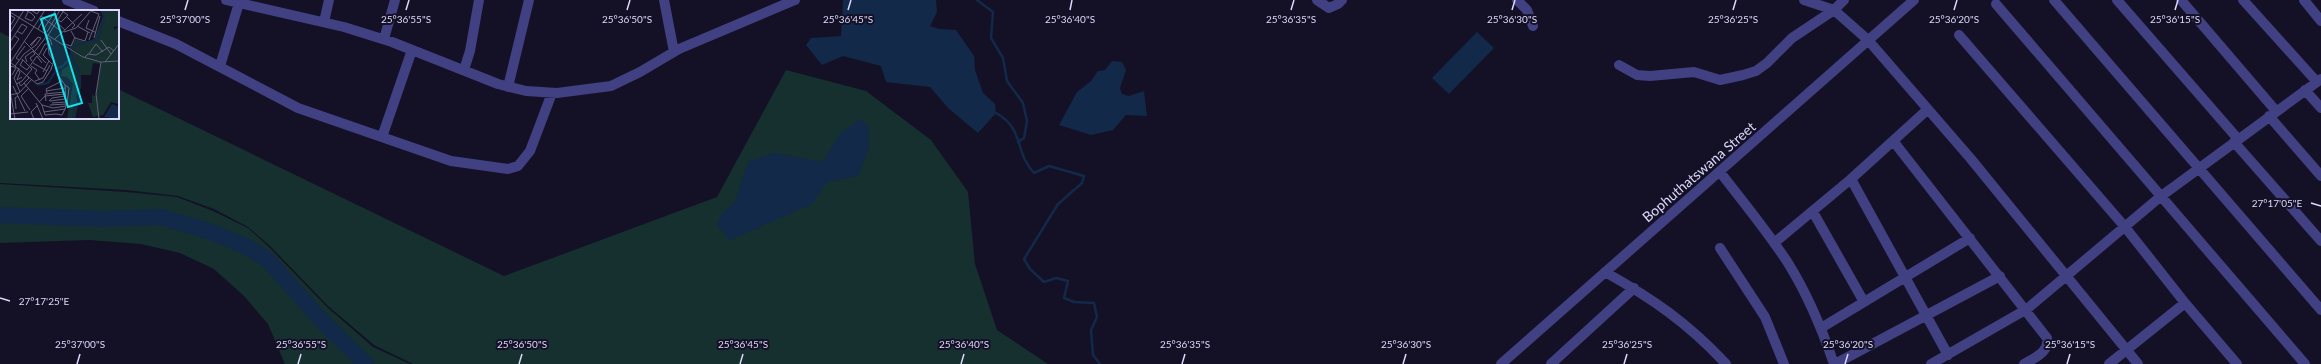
<svg xmlns="http://www.w3.org/2000/svg" width="2321" height="364" viewBox="0 0 2321 364" font-family="Lato,sans-serif">
<style>
.green{fill:#15302e}
.water{fill:#122949}
.lines{fill:none;stroke-linecap:round;stroke-linejoin:round}
.stream{stroke:#122949;stroke-width:2.5}
.river{stroke:#122949;stroke-width:16}
.street{stroke:#404082;stroke-width:10}
.ticks{fill:none;stroke:#dcd9fc;stroke-width:1.5}
.labels{text-anchor:middle;stroke-width:4;stroke-linejoin:round;paint-order:stroke}
.street-label{font-size:14px;fill:#dcd9fc;stroke:#141126}
.inset-river{fill:none;stroke:#122949;stroke-width:2}
.inset-road{fill:none;stroke:#64617c;stroke-width:1}
.view{fill:#13e2ef;fill-opacity:0.15;stroke:#13e2ef;stroke-width:2}
.inset-edge{fill:none;stroke:#dcd9fc;stroke-width:2}
.ticks-label{font-size:10px;text-anchor:middle;fill:#dcd9fc;stroke:#141126;stroke-width:4;stroke-linejoin:round;paint-order:stroke}
</style>
<rect width="100%" height="100%" fill="#141126"/>
<path class="green" d="M0 32 11 38V118H118V89L504 276 717 197 786 70 866 91 931 140 968 192 975 264 997 330 1048 364H413L374 345 328 306 270 246 248 227 214 209 178 196 126 190 0 183Z
M0 184 127 192 177 197 213 211 248 228 269 247 327 307 373 347 410 364H285L268 324 244 296 214 269 180 253 141 244 89 240 0 243Z"/>
<path class="water" d="M843 0H936L937 12 930 26 939 29 956 30 974 56 975 70 983 93 995 104 996 113 978 133 948 108 930 87 886 82 881 66 843 56 822 65 806 45 811 38 841 36Z
M1477 32 1494 48 1449 94 1432 78Z
M1112 61 1122 62 1126 70 1120 88 1122 94 1129 96 1144 91 1147 116 1126 115 1113 130 1091 135 1059 125 1077 92 1091 81 1098 71 1105 70Z
M860 119 868 126 869 148 858 176 827 182 812 204 730 240 717 225 721 215 735 202 748 162 774 153 823 162 839 135Z"/>
<g class="lines">
<path class="stream" d="M977 0 993 12 991 38 1003 58 1007 81 1023 103 1027 121 1024 138 1018 142
M996 113C1025 129 1014 152 1034 173L1049 166 1084 176 1082 183 1058 204 1024 259 1030 269 1044 282 1056 278 1068 281 1064 298 1074 302 1094 303 1097 317 1091 330 1093 355 1100 364"/>
<path class="river" d="M0 215 103 219 161 217 209 231 245 246 268 260 322 321 366 364"/>
<path class="street" d="M67 0 94 11
M226 0 344 27 392 42 498 84 526 91 557 93 611 86 640 72 679 49 795 0
M664 0 674 52
M1317 0 1329 8 1338 4 1342 0
M1517 0 1527 10 1533 26
M1804 0 1834 10 1868 40 1971 159 2138 364
M2054 0 2321 310
M2117 0 2238 139
M2181 0 2276 111
M2243 0 2317 82
M2304 0 2321 21
M1996 4 2305 364
M118 21 176 44 298 108 451 161 508 169 518 166 530 151 552 93
M324 22 329 0
M1959 35 2125 227 2185 303 2237 364
M384 39 395 0
M1619 65 1637 75 1650 76 1694 72 1720 80 1743 75 1756 71 1767 63 1792 38 1834 10 1844 0
M220 66 239 3
M464 70 470 51 479 0
M508 87 529 0
M2305 90 2321 108
M2269 116 2321 176
M382 137 412 50
M1894 142 2047 338C2050 352 2034 358 2024 364
M2234 142 2321 241
M1720 172C1743 202 1768 232 1788 263 1808 295 1822 329 1834 364
M1851 179 1948 355
M1813 212 1864 302
M1774 243 1851 179 1927 110
M1720 248 1765 317 1784 364
M1605 272C1653 299 1688 323 1726 364
M1821 328 1970 238
M1501 364 1914 0
M1551 364 1634 288
M1835 364 2000 276
M1931 364 2027 309 2160 197 2321 79
M2109 364 2185 303"/>
</g>
<path class="ticks" d="M185 10 188 0M406 10 409 0M627 10 630 0M848 10 851 0M1070 10 1072 0M1291 10 1294 0M1512 10 1515 0M1733 10 1736 0M1954 10 1957 0M2175 10 2178 0M2311 203 2321 206M0 298 10 301M77 364 80 354M298 364 301 354M519 364 522 354M740 364 743 354M961 364 964 354M1182 364 1185 354M1403 364 1406 354M1624 364 1627 354M1845 364 1848 354M2067 364 2070 354"/>
<g class="labels">
<g class="street-label">
<text transform="translate(1699 172) rotate(-41)" y="5">Bophuthatswana Street</text>
</g>
</g>
<g transform="translate(10 10)">
<rect width="109" height="109" fill="#141126"/>
<path d="M90 0H109V16L104 17V20L109 16V51L95 52 78 48 60 38 65 29 75 32 84 30 93 6ZM60 40 91 52 90 54 83 53 81 65H71V78L66 86 68 95 65 109H57L63 74 57 67 51 66 52 60 59 55ZM91 52H109V94L101 92 93 105 83 107 78 93H82V85L86 86Z" fill="#15302e"/>
<path d="M102 94 109 97V109L94 107Z" fill="#122949"/>
<path class="inset-river" d="M51 58 61 47M27 75 38 73 47 59 52 56M63 109 66 95 64 85 70 71 68 59 61 45V37L88 29 94 8 93 0"/>
<path class="inset-road" d="M15 0 21 3 25 7 22 11 15 8 18 2M21 0 27 4 30 0M78 0 89 4 79 30M0 2 73 47 91 52 109 51M0 5 5 8 0 16M31 6 52 22M56 6 65 15 62 18M48 10 51 12 58 5 52 1M79 10 76 18 85 22M46 12 55 20M67 16 80 23M28 19 34 8M33 20 46 0M61 21 65 28 75 31 78 22M37 22 50 0M54 22 66 18 80 2M0 23 14 0M84 28 90 6M45 29 72 4M91 30 101 44M14 31 36 53M0 32 12 14 17 17 12 24 7 21M54 34 61 36 65 27M20 35 28 27 21 36M37 38 33 45 42 54M25 41 36 27 40 29 42 35M0 42 9 29 5 26M79 44 86 34 93 42M29 45 35 34H37M75 47 78 44 86 45 99 37 104 41M9 50 6 48 15 36M13 50 10 55 17 60 27 46 32 53M22 51 20 48 25 44 23 41M0 52 27 74 33 72 42 58M17 52 15 47 23 41M95 52 109 34M0 53 35 0M23 53 37 61M5 56 14 44 26 35 31 28 28 27M21 56 27 60 25 63 30 70M0 58 2 56 6 58 2 65M9 58 4 68 10 82M41 59 44 51 39 44 37 27 54 0M8 60 10 62 7 70 12 67M33 62 39 51M48 65 55 75 56 96M25 71 33 68 40 55M9 73 11 76 19 68 17 66M14 73 32 95 43 98 56 96M6 74 12 71 22 59 12 49M55 75 59 78 57 94M3 76 15 101M19 78 11 86 20 100M0 81 5 109M36 81 55 78M37 83 36 79 52 71M0 85 9 83 22 69M36 91 35 84 55 82M39 91 42 88 55 86M40 91 55 89M29 92 35 86 55 84M26 93 33 109M42 93 56 92M32 95 35 105 46 104M40 95 56 94M6 99 5 88 8 86M34 102 55 99 56 96M0 104 18 102M46 104 52 105 55 99M24 109 21 102 28 95M89 109 86 84 91 52"/>
<path class="view" d="M45 4 72 93 58 97 31 9Z"/>
<rect width="109" height="109" class="inset-edge"/>
</g>
<g class="ticks-label">
<text x="185" y="23">25°37'00"S</text>
<text x="406" y="23">25°36'55"S</text>
<text x="627" y="23">25°36'50"S</text>
<text x="848" y="23">25°36'45"S</text>
<text x="1070" y="23">25°36'40"S</text>
<text x="1291" y="23">25°36'35"S</text>
<text x="1512" y="23">25°36'30"S</text>
<text x="1733" y="23">25°36'25"S</text>
<text x="1954" y="23">25°36'20"S</text>
<text x="2175" y="23">25°36'15"S</text>
<text x="2277" y="207">27°17'05"E</text>
<text x="44" y="305">27°17'25"E</text>
<text x="80" y="348">25°37'00"S</text>
<text x="301" y="348">25°36'55"S</text>
<text x="522" y="348">25°36'50"S</text>
<text x="743" y="348">25°36'45"S</text>
<text x="964" y="348">25°36'40"S</text>
<text x="1185" y="348">25°36'35"S</text>
<text x="1406" y="348">25°36'30"S</text>
<text x="1627" y="348">25°36'25"S</text>
<text x="1848" y="348">25°36'20"S</text>
<text x="2070" y="348">25°36'15"S</text>
</g>
</svg>
